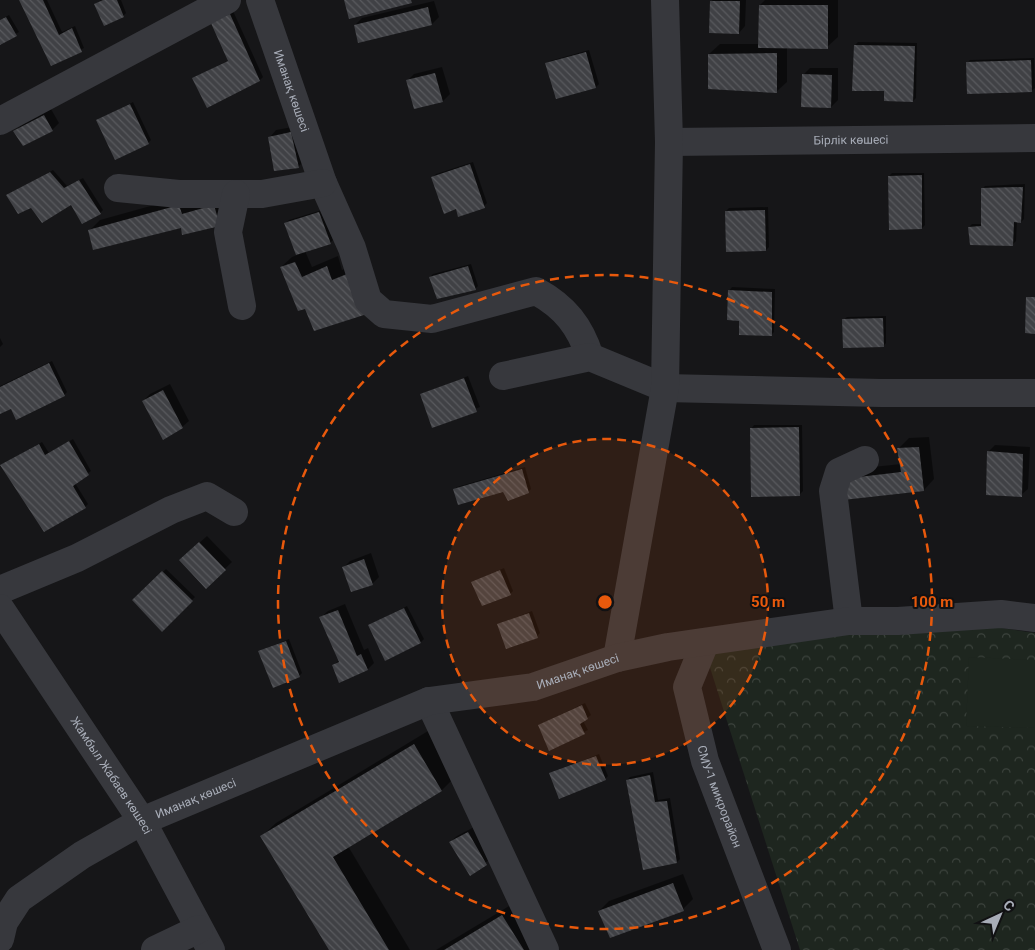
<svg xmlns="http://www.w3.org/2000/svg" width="1035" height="950" viewBox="0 0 1035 950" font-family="Roboto,sans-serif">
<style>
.forest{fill:url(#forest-crowns)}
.pitch{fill:#1e261f}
.shadow{fill:#0007}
.building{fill:url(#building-back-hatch)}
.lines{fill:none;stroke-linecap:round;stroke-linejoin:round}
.minor{stroke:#37383d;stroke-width:28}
.ring{fill:none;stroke:#e8590c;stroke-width:2.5;stroke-dasharray:9 6}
.labels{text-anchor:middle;stroke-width:4;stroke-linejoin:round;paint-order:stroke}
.street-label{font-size:12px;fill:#a8adb8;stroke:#111113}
.centre{fill:#e8590c;stroke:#111113;stroke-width:2.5}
.ring-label{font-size:15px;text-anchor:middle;font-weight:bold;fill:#e8590c;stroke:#111113;stroke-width:4;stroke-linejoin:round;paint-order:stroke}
</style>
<defs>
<pattern id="forest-crowns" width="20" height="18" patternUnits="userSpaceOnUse" patternTransform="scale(1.25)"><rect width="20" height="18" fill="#1e261f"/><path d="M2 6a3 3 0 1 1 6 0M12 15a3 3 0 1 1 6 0" fill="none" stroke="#3c433d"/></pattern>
<pattern id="building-back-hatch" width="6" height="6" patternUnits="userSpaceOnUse" patternTransform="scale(1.25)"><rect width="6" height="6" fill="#404145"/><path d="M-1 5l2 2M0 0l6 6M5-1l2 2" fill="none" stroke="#595a5e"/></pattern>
</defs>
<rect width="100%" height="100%" fill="#161618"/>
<path class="forest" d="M920 616 1035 633V950H800L706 655Z"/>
<path class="pitch" d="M969 657 1035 660V728L966 726Z"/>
<path class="shadow" d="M21 0H47L62 32 75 26 84 48 51 65Z
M101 0H121L126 13 123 16 96 4Z
M712 0H746L745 26 739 33Z
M765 0H838V37L827 47H787V82L776 92 709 54 720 44H760V5Z
M434 1 439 17 432 24 359 42 355 25 362 18Z
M233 11 263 77 260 80 194 78 229 60 212 22Z
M9 15 19 32 0 43V20Z
M858 42 917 43 916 98 913 101 885 90 855 45Z
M589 50 599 84 596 87 547 64 550 61Z
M1034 58 1035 88 1031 91 967 63 970 60Z
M442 67 450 94 443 101 415 108 407 81 414 74Z
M810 68H838V100L831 107 803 75Z
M133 102 151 140 148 143 97 121Z
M51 109 59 123 52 130 15 131 22 125Z
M298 126 305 160 298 167 270 137 276 130Z
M473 162 487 203 484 206 456 207 433 177 436 174Z
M53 170 67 186 83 178 103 210 100 213 71 203 32 206 11 193Z
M892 173H924L925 225 922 228 889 176Z
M1025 184 1024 219 1021 222 1017 221 1016 241 1013 244 969 227 972 224H982V189L985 186Z
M190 195 225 196 230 215 182 227 90 230 100 220Z
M768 207 769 247 766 250 726 211 729 208Z
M322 210 333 240 330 243 305 251 312 267 338 256 342 270 362 263 306 308 281 267 292 257 297 255 286 223 289 220Z
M471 264 478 286 475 289 430 277 433 274Z
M732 287 775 289 774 332 771 335 740 320 729 291Z
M886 316V343L883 346 843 320 847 317Z
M0 338 3 344 0 347Z
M52 361 67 392 64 395 12 407 0 413V386Z
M468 376 480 407 433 426 422 395Z
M170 384 189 421 182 427 143 401 150 394Z
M754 425H802L803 491 800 494 751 429Z
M929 437 934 479 924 490 844 498 854 469 901 464 899 448 909 438Z
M73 439 91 471 75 483 88 504 85 507 2 465 42 442 49 453Z
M995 445 1030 447 1028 489 1021 495 988 452Z
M525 467 531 489 528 492 454 490 457 487Z
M207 536 232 562 206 587 188 553Z
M371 553 379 577 372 584 343 568 350 561Z
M504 568 513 591 510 594 472 582Z
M166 569 195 597 162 630 133 600Z
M345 604 364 650 368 648 374 663 368 669 333 666 339 660 321 617 328 611Z
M407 606 424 639 421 642 369 626Z
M532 611 540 633 537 636 499 624Z
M289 639 302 673 299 676 260 651Z
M585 703 591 715 583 721 588 730 550 749 539 725Z
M428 731 455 777 442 790 348 846 410 950H331L262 836 276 823Z
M599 754 608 776 605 779 550 774Z
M653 772 658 800 670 798 680 859 677 862 627 780 630 777Z
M476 826 493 857 470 874 450 842 457 836Z
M683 874 693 899 683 909 599 911 609 901Z
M516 902 541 950H436Z"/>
<path class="building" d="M19 0H43L59 35 72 28 82 52 51 66Z
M103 0H117L124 17 104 26 94 4Z
M344 0H411L412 3 349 19Z
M710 1H740L739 34 709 33Z
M759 5H828V49L758 48Z
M428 7 432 25 358 43 354 25Z
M230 14 260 81 207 108 192 78 228 61 210 21Z
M6 17 17 36 0 45V20Z
M854 45 915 46 913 102 884 101V91H852Z
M586 52 596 88 556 99 545 63Z
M777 53V93L708 89V54Z
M1031 60 1032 92 967 94 966 62Z
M435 73 443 102 414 109 406 80Z
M802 74 832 75 831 108 801 107Z
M130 104 149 144 115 160 96 120Z
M44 115 53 131 23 146 13 131Z
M291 132 299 168 274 171 268 137Z
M470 164 485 208 458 217 456 209 444 214 431 177Z
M50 172 64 188 79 180 101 214 82 224 71 205 42 223 31 208 18 214 6 195Z
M922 175V229L889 230 888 176Z
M1023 187 1021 223 1014 222 1013 246 970 245 968 227 981 226V188Z
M179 205 182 214 214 205 220 226 182 235 181 228 93 250 88 230Z
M765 210 766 251 726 252 725 211Z
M319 212 331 244 296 255 284 223Z
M295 262 302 277 327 266 332 280 352 272 367 314 314 331 305 309 298 311 280 267Z
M468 266 476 290 437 299 429 277Z
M728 290 772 292V336L739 335V321L727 320Z
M1026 297H1035V334L1025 333Z
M883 318 884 347 843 348 842 319Z
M49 363 65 396 16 420 11 409 0 414V387Z
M464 378 477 412 432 428 420 394Z
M163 390 183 428 163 440 142 401Z
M799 427 800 496 751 497 750 428Z
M69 441 89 475 73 486 86 508 44 532 0 465 39 444 45 455Z
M919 447 924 491 843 500 842 479 901 472 897 448Z
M987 451 1023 454 1022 497 986 495Z
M522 469 529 493 508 501 503 492 458 505 453 489Z
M199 542 226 570 206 589 179 560Z
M364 559 373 585 351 592 342 567Z
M500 570 511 595 482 606 471 582Z
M162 571 193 601 162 632 132 600Z
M404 608 421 643 385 661 368 625Z
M338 610 357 656 361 654 368 670 339 683 332 665 339 662 319 617Z
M529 613 538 638 506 649 497 624Z
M286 641 300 677 273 688 258 651Z
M582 705 588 719 580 724 585 734 549 751 538 725Z
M414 744 442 791 333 857 389 950H329L260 836Z
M596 756 606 780 559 799 549 773Z
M650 775 655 802 667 801 677 863 643 870 626 780Z
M468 832 487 865 470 876 449 842Z
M673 883 684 911 610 938 598 911Z
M502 915 524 950H444Z"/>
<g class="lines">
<g class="minor">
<path id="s1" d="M260 0 323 183 352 248 368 300 384 314 432 319 536 291C565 307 580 326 590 357"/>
<path d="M0 121 227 0"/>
<path id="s2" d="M669 142 1035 138"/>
<path d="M118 188 179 194H262L323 183"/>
<path d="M236 194 228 232 242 306"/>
<path d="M503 376 590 357 665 388 881 393H1035"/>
<path d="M0 590 77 558 171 510 207 496 234 512"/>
<path id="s3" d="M0 608 142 821 211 950"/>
<path d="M849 621 833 491 839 472 865 460"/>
<path id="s4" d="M705 643 687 687 705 761 777 950"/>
<path d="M617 658 665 388 669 142 665 0"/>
<path d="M429 701 545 950"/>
<path id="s5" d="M0 939 4 922 19 899 82 855 142 821 429 701 533 687 617 658 668 647 849 621H898L1001 614 1035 618"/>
<path d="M155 950 199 929"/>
</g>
</g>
<circle cx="605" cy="602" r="163" fill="#e8590c" fill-opacity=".12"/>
<g class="ring">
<circle cx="605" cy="602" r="163"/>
<circle cx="605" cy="602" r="327"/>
</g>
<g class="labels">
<g class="street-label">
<text dy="4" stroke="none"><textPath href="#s1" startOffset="96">Иманақ көшесі</textPath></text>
<text dy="4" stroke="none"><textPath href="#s2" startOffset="182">Бірлік көшесі</textPath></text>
<text dy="4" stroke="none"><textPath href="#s5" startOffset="654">Иманақ көшесі</textPath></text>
<text dy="4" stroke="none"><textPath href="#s3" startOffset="201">Жамбыл Жабаев көшесі</textPath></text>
<text dy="4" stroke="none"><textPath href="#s4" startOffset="162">СМУ-1 микрорайон</textPath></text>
<text dy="4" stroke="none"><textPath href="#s5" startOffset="249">Иманақ көшесі</textPath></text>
</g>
</g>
<circle cx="605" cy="602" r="8" class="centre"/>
<g class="ring-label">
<text x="768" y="607">50 m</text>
<text x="932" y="607">100 m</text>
</g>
<g transform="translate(1000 915) rotate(44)" stroke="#111113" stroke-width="4" paint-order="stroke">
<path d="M0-4L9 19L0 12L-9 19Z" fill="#a8adb8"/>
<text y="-8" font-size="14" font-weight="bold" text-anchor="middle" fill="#a8adb8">С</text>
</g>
</svg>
